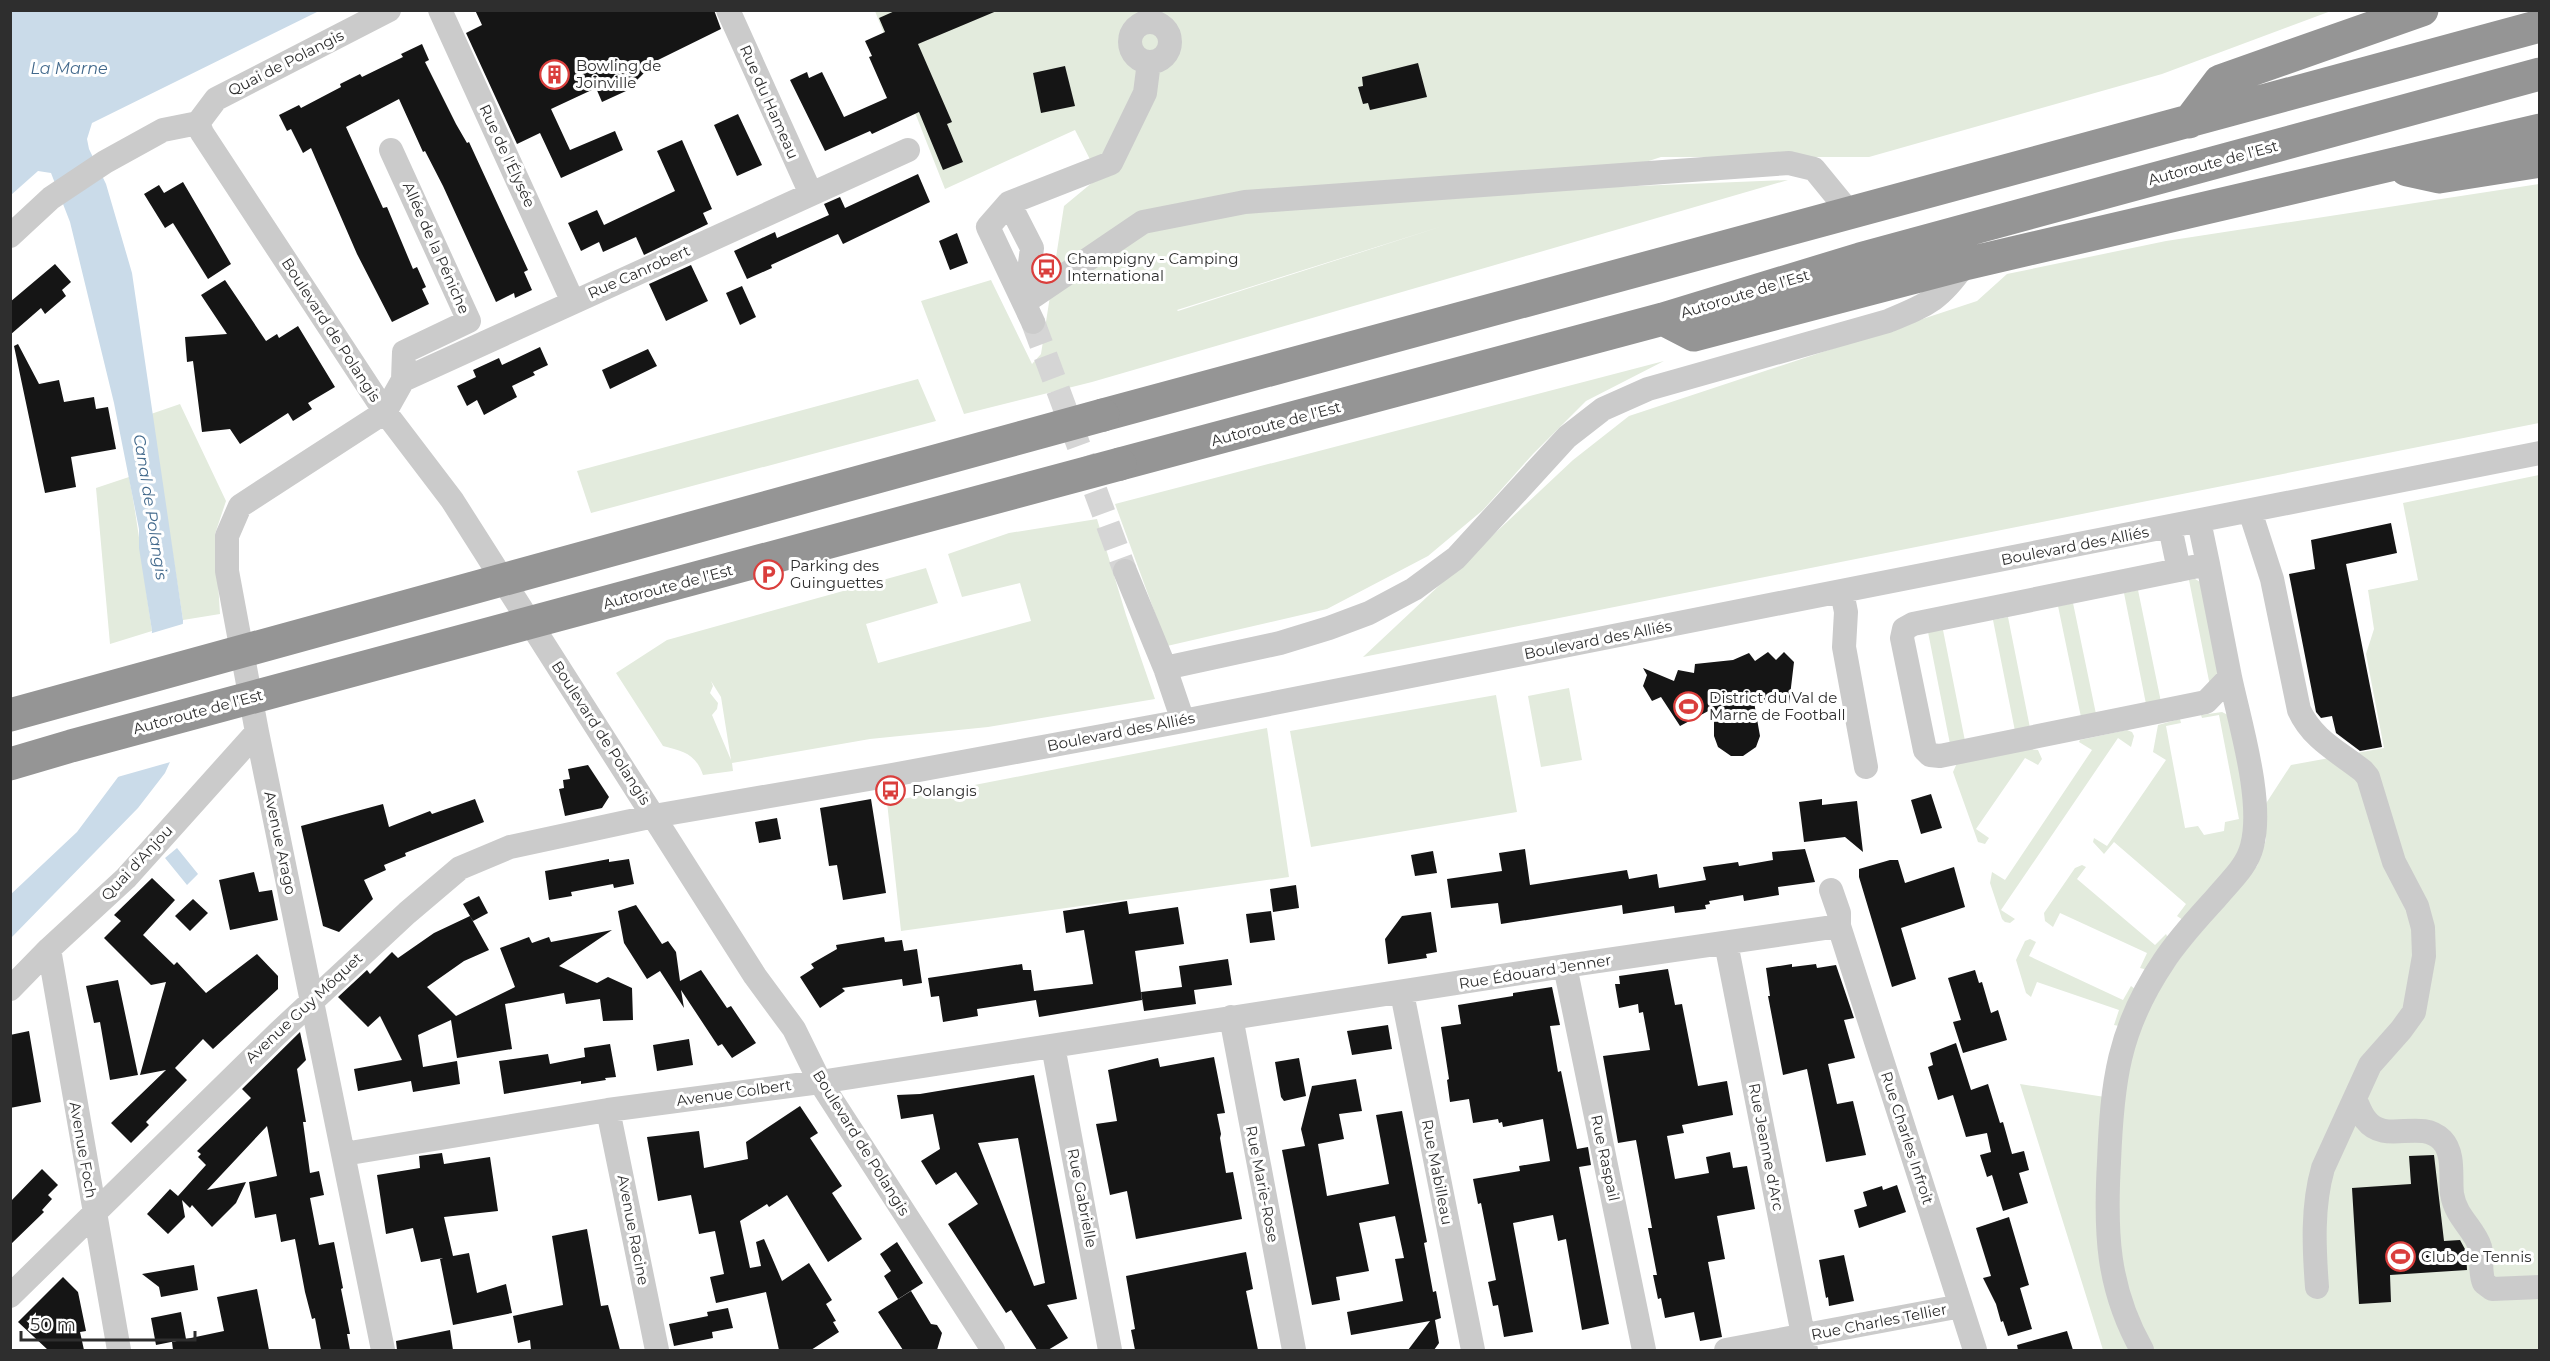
<svg xmlns="http://www.w3.org/2000/svg" width="2550" height="1361" viewBox="0 0 2550 1361" font-family="Montserrat,sans-serif">
<style>
.green{fill:#e3ebdd;fill-rule:evenodd}
.water{fill:#cadbe9}
.pier{fill:#fff}
.building{fill:#151515;fill-rule:evenodd}
.lines{fill:none;stroke-linecap:round;stroke-linejoin:round}
.minor-tunnel{stroke:#d5d5d5;stroke-width:24;stroke-dasharray:24 12;stroke-linecap:butt}
.minor{stroke:#cbcbcb;stroke-width:24}
.highway{stroke:#959595;stroke-width:33}
.highway-bridge{stroke:#959595;stroke-width:33}
.labels{text-anchor:middle;stroke-width:6;stroke-linejoin:round;paint-order:stroke}
.street-label{font-size:15px;fill:#2e2e2e;stroke:#fff}
.poi-label{font-size:15px;fill:#2e2e2e;stroke:#fff;text-anchor:start}
.water-label{font-size:16px;font-style:italic;fill:#41688b;stroke:#fff}
</style>
<rect width="100%" height="100%" fill="#fff"/>
<path class="green" d="M875 11H2331L2162 74 1869 157H1661L1563 189 1788 180 1092 382 964 414 921 301 991 280 1032 364 1041 354 1064 206 1099 177 1075 130 945 189ZM1446 225 1178 311 1177 310Z
M2539 184V423L1363 657 1573 460 1629 416 1977 301 2007 274 2166 241Z
M1664 361 1586 401 1533 454 1483 510 1428 556 1327 609 1167 646 1115 504Z
M918 379 936 421 591 513 577 471Z
M180 404 226 501 215 534 220 614 183 620 151 414Z
M2539 475V1350H2103L2020 1084 2105 1097 2128 1067 2143 1021 2154 996 2185 951 2257 866 2266 840 2265 805 2291 765 2384 748 2366 654 2374 629 2368 590 2418 580 2403 503Z
M129 477C139 528 144 579 152 631L110 644 96 488Z
M1097 519 1126 615 1155 699 988 727 870 739 732 763 733 771 703 775C696 754 683 751 663 746L616 673 667 640 926 568 938 603 866 624 878 663 1031 621 1020 583 962 597 948 554 1009 533ZM711 681 721 697 731 760 712 715 717 709 718 703 710 693 713 686Z
M2195 579 2202 583 2222 665 2211 691 2189 580Z
M2138 590 2161 702 2146 704 2124 593Z
M2073 603 2096 714 2081 717 2058 606Z
M2008 617 2030 728 2015 731 1993 620Z
M1943 630 1965 741 1950 744 1928 632Z
M1569 688 1582 760 1541 767 1528 696Z
M1496 695 1517 812 1311 847 1290 731Z
M2222 712 2228 715 2250 823 2246 847 2183 920 2177 916 2186 904 2114 842 2104 854 2093 842 2094 838 2107 846 2166 760 2153 752 2158 725 2180 719 2181 723 2166 726 2185 828 2198 826 2204 835 2224 831 2225 822 2239 819 2219 715 2202 718 2201 715Z
M1267 728 1289 877 901 931 887 802Z
M2127 730 2132 732 2134 736 2131 747 2118 738 2001 910 2015 919 2010 923 2005 922 2002 919 1990 883 1992 872 2005 880 2092 750 2079 742 2080 740Z
M2031 749 2038 750 2042 759 2038 765 2025 758 1976 829 1989 838 1985 844 1978 842 1953 772 1957 763Z
M2082 865 2086 867 2077 879 2155 945 2166 934 2168 938 2148 970 2140 968 2147 953 2060 913 2053 927 2045 921 2044 913 2075 868Z
M2030 939 2036 942 2029 956 2123 1000 2131 986 2135 989 2119 1026 2114 1025 2119 1010 2037 982 2031 997 2026 993 2016 960 2025 941Z"/>
<path class="water" d="M11 11H319L92 123 87 139 89 149 106 184 132 273 183 620 179 742 165 773 138 808 11 938 10 895 77 832 142 745 147 708 152 631 139 548V529L114 403 70 222 51 173 38 171 11 195Z
M177 848 198 874 187 885 165 858Z"/>
<path class="pier" d="M186 623 182 742 174 761 114 778 139 744 149 634Z"/>
<path class="building" d="M475 10H714L721 29 656 61 626 91 602 102 596 88 551 109 570 150 615 131 623 150 561 178 540 133 517 144 466 33 482 25Z
M897 10H999L918 44 952 122 947 124 963 162 943 170 919 112 872 134 870 131 825 151 790 80 807 72 809 78 822 72 844 117 887 98 869 57 872 56 865 41 885 32 879 18Z
M422 44 429 60 425 62 456 124 467 143 469 142 528 270 524 272 532 290 515 298 514 293 496 302 443 186 425 151 423 152 399 99 346 127 383 208 387 207 413 269 417 267 426 287 422 289 429 304 392 322 357 254 311 148 303 153 291 129 287 131 279 115 299 105 301 108 341 87 340 84 360 74 362 77 403 57 401 54Z
M1418 63 1427 97 1370 110 1368 103 1363 104 1358 87 1363 86 1362 77Z
M1065 66 1075 106 1041 113 1033 73Z
M738 114 762 165 737 176 714 125Z
M682 140 712 209 703 213 708 224 644 255 636 237 603 252 599 242 581 251 568 223 597 210 604 225 675 191 657 151Z
M918 174 930 202 843 244 838 234 771 265 772 268 747 279 734 251 775 232 777 238 829 215 824 204 840 197 845 208Z
M183 182 231 264 208 279 173 223 165 228 144 194 159 185 164 193Z
M957 233 968 263 950 270 939 241Z
M55 264 71 282 62 290 66 296 45 314 41 308 10 335V302Z
M691 265 708 301 666 321 649 284Z
M225 280 266 341 277 334 279 338 298 326 335 387 308 403 312 409 293 421 288 413 240 444 230 429 202 432 193 361 187 362 185 337 227 334 201 295Z
M742 286 756 317 740 325 726 293Z
M18 344 39 384 59 380 64 402 94 397 96 409 108 407 116 449 71 457 76 487 45 493 14 346Z
M540 347 548 365 533 372 535 375 512 386 517 397 484 415 477 400 467 406 457 386 476 377 473 370 499 358 502 365Z
M648 349 657 366 610 389 602 370Z
M2391 523 2397 553 2346 564 2382 747 2360 751 2336 733 2332 716 2321 718 2316 712 2289 574 2315 569 2311 540Z
M1768 652 1776 660 1784 652 1794 662 1789 704 1754 702 1760 736 1756 747 1743 756H1731L1718 747 1714 736V708L1680 726 1661 697 1652 701 1643 686 1647 675 1643 668 1674 681 1678 670 1694 673 1695 664 1733 660 1749 653 1755 661Z
M588 765 609 797 602 808 565 816 559 789 564 788 563 780 570 779 568 769Z
M1931 794 1942 828 1921 834 1911 800Z
M475 799 484 822 405 853 406 856 384 865 386 870 364 880 373 899 339 932 323 926 301 826 383 804 389 827 430 811 432 814Z
M871 799 886 893 843 900 837 865 829 866 820 808Z
M1822 799V805L1857 801 1863 852 1845 837 1804 842 1799 802Z
M777 818 781 839 759 843 755 822Z
M1525 849 1530 885 1627 870 1629 879 1657 874 1659 888 1706 880 1703 867 1738 862 1739 866 1773 860 1772 852 1805 849 1815 882 1778 887 1779 895 1744 901 1743 895 1709 901 1710 904 1705 905 1706 909 1675 913 1674 906 1623 914 1622 905 1501 924 1498 903 1451 908 1447 879 1502 871 1499 853Z
M1433 851 1437 873 1415 876 1411 855Z
M609 859V862L629 859 634 884 614 888 613 884 571 892 572 896 549 900 545 871Z
M1890 860H1898L1905 883 1954 867 1965 907 1901 928 1916 979 1892 987 1859 877V869Z
M254 872 259 892 272 890 278 920 230 930 219 880Z
M152 878 175 900 143 935 174 965 177 962 206 993 257 954 278 976V989L213 1049 203 1039 175 1068 187 1080 146 1122 149 1125 131 1143 111 1123 166 1070 140 1075 166 982 151 985 104 938 121 921 114 915Z
M1296 885 1299 908 1273 912 1270 889Z
M479 896 488 913 473 921 463 904Z
M193 899 208 913 190 931 175 916Z
M1127 901 1129 914 1178 907 1184 944 1135 951 1142 1000 1039 1017 1036 1000 977 1009 978 1016 943 1022 939 996 931 997 928 978 1022 964 1023 970H1031L1034 991 1093 984 1084 930 1066 933 1063 911Z
M636 905 662 944 668 941 676 952 680 981 701 970 727 1008 731 1006 756 1043 732 1058 722 1044 718 1046 681 990 684 1008 660 971 647 979 624 943 618 911Z
M1271 911 1275 940 1250 943 1246 914Z
M1431 912 1437 952 1426 954 1427 958 1388 964 1385 939 1402 916Z
M470 916 489 950 464 961 427 987 456 1016 515 987 500 948 529 937 532 943 549 937 551 942 612 930 559 966 597 983 608 977 632 988 633 1020 603 1021 600 999 566 1004 564 993 505 1004 512 1049 457 1058 451 1020 418 1035 423 1067 457 1061 460 1084 413 1092 411 1081 358 1091 354 1069 402 1060 380 1016 368 1027 338 997 367 970 370 974 392 952 398 958 434 933Z
M884 937 885 942 902 940 904 951 917 949 922 983 903 986 902 979 842 988 845 991 820 1008 800 977 814 968 811 964 837 949 836 945Z
M1228 959 1232 985 1194 990 1196 1004 1144 1011 1141 992 1182 987 1179 966Z
M1792 964V967L1816 964 1817 968 1836 965 1854 1018 1844 1020 1855 1058 1828 1064 1837 1104 1853 1101 1866 1155 1826 1162 1807 1069 1783 1075 1768 996H1770L1766 968Z
M1668 969 1675 1005 1682 1004 1698 1086 1727 1081 1733 1115 1682 1125 1684 1133 1667 1136 1675 1179 1709 1173 1706 1157 1730 1152 1733 1168 1747 1166 1755 1209 1717 1216 1725 1259 1708 1262 1722 1337 1700 1341 1694 1312 1665 1318 1661 1298 1658 1299 1653 1275H1657L1648 1228H1652L1636 1140 1618 1143 1603 1056 1650 1050 1643 1012 1639 1013 1638 1004 1619 1008 1615 984H1620L1619 976Z
M1975 970 1979 983 1982 982 1991 1013 1998 1010 2007 1040 1963 1053 1953 1022 1961 1020 1948 978Z
M118 980 138 1075 110 1080 100 1022 94 1023 86 986Z
M1552 987 1560 1025 1550 1026 1558 1072 1561 1071 1577 1149 1588 1147 1591 1165 1579 1167 1609 1324 1582 1330 1566 1239 1558 1241 1553 1215 1513 1223 1533 1332 1504 1337 1498 1305 1493 1306 1488 1282 1496 1280 1481 1203 1478 1204 1473 1179 1520 1171 1519 1166 1550 1161 1543 1119 1503 1127 1502 1122 1499 1123 1498 1119 1473 1123 1469 1099 1450 1102 1447 1080 1449 1079 1441 1027 1461 1024 1458 1005 1513 996V993Z
M1388 1025 1392 1049 1352 1055 1347 1031Z
M29 1031 41 1102 10 1108V1035Z
M300 1032 306 1060 297 1069 306 1122H303L310 1173 319 1171 324 1195 310 1198 319 1245 334 1242 343 1288 341 1289 350 1334H347L350 1350H321L315 1318 312 1319 305 1292 295 1239 281 1242 276 1214 255 1218 249 1182 277 1176 267 1126 207 1190 246 1182 236 1203 212 1227 192 1205 190 1208 182 1200 185 1217 168 1234 147 1214 170 1189 178 1196 206 1165 198 1157 201 1154 197 1151 251 1098 242 1089Z
M689 1039 693 1065 657 1071 653 1045Z
M1956 1043 1971 1090 1988 1084 2000 1123 2003 1122 2012 1154 2024 1151 2029 1170 2019 1173 2028 1203 2003 1211 1992 1175 1987 1177 1980 1155 1991 1152 1987 1133 1966 1137 1953 1095 1938 1100 1928 1067 1933 1065 1930 1053Z
M610 1044 616 1077 605 1078 606 1080 581 1084V1081L504 1094 499 1061 548 1054 550 1064 585 1057 584 1048Z
M1214 1057 1225 1113 1217 1114 1221 1134 1220 1138 1226 1173 1233 1172 1242 1219 1136 1239 1127 1191 1110 1195 1096 1124 1117 1121 1108 1070 1158 1058 1160 1067Z
M1299 1058 1306 1096 1284 1101 1281 1097 1275 1062Z
M1034 1075 1077 1299 1047 1305 1068 1338 1048 1350H1037L1011 1310 1006 1313 948 1224 978 1204 956 1172 936 1185 921 1161 940 1149 933 1114 901 1119 897 1095 920 1094ZM1018 1138 1045 1283 1034 1286 978 1143Z
M1356 1079 1362 1111 1339 1114 1344 1139 1318 1144 1327 1196 1389 1184 1376 1115 1402 1111 1427 1242 1424 1243 1433 1292 1436 1291 1441 1318 1435 1320 1439 1343 1434 1350H1408L1430 1321 1351 1335 1347 1312 1403 1301 1395 1259 1404 1258 1395 1216 1359 1223 1369 1271 1336 1277 1340 1300 1312 1305 1282 1150 1305 1146 1301 1129 1312 1086Z
M800 1106 818 1133 810 1138 842 1186 832 1193 862 1239 828 1262 787 1195 769 1207 767 1204 740 1221 750 1268 761 1266 756 1242 764 1239 782 1281 809 1263 832 1300 826 1304 836 1321 833 1322 839 1332 811 1350H779L766 1292 716 1303 710 1277 724 1274 715 1231 699 1234 691 1195 658 1201 647 1137 699 1131 704 1168 748 1159 746 1142Z
M442 1153 444 1164 490 1157 498 1211 444 1217 453 1256 469 1253 477 1293 506 1284 512 1313 453 1325 440 1259 443 1258 421 1262 413 1228 386 1234 377 1175 420 1168 419 1156Z
M2434 1155 2444 1241 2460 1240 2466 1251 2467 1270 2390 1275 2391 1302 2359 1304 2352 1188 2411 1184 2409 1156Z
M42 1169 58 1185 48 1195 52 1199 42 1210 44 1212 10 1245V1202Z
M1897 1185 1906 1212 1859 1228 1854 1210 1867 1206 1863 1192 1882 1186 1883 1190Z
M2009 1217 2029 1285 2020 1288 2032 1329 2008 1336 2003 1321 2001 1322 1996 1304 1983 1278 1991 1276 1976 1228Z
M587 1229 601 1306 608 1305 620 1350H531L530 1340 518 1343 513 1316 563 1305 552 1236Z
M897 1242 923 1283 898 1299 884 1276 891 1271 880 1254Z
M1246 1252 1253 1289 1246 1291 1258 1350H1135L1131 1330 1135 1329 1126 1276Z
M1844 1255 1854 1301 1829 1306 1828 1297 1826 1298 1819 1260Z
M194 1265 198 1290 161 1297 159 1287 142 1274Z
M63 1277 78 1292 86 1331 80 1332 84 1350H48L18 1322Z
M257 1289 269 1350H173L172 1342 224 1331 217 1297Z
M911 1291 931 1324 937 1325 942 1333 937 1350H903L878 1312Z
M728 1308 733 1328 712 1332 713 1338 674 1346 669 1324 708 1316 709 1320 707 1312Z
M181 1312 186 1339 156 1345 151 1318Z
M450 1330 453 1350H397L396 1341Z
M2067 1331 2073 1350H2018L2017 1345Z"/>
<g class="lines">
<path class="minor-tunnel" d="M1033 322 1125 571"/>
<path class="minor" d="M440 10 573 302
M728 10 811 194
M1130 42a20 20 0 1 1 40 0a20 20 0 1 1-40 0Z
M198 123 202 133 385 412 452 500 755 976 794 1029 820 1082 993 1350
M391 150 469 321 404 352 403 380
M1009 203 1032 248 1025 302
M10 236 51 198 105 162 163 130 198 123 216 99 389 10
M1025 302 1143 222 1245 202 1789 163 1814 169 1850 213
M1033 322 988 227 1009 203 1111 163 1145 93 1149 62
M2250 511 2272 579 2299 710C2312 739 2339 752 2363 771L2368 777 2394 862 2417 906 2423 928 2424 956 2414 1012 2401 1030 2370 1065 2323 1168C2312 1206 2314 1248 2317 1287
M2199 521 2208 564
M2170 527 2179 570
M2208 564 2230 677 2206 702 1940 756 1930 755 1925 750 1902 638 1904 629 1913 624Z
M1125 571 1165 668 1183 721
M1842 592 1846 612 1844 647 1866 767
M1165 668 1280 643 1329 628 1369 613 1414 589 1456 558 1567 437 1603 409 1648 389 1888 321C1929 304 1940 300 1965 264
M1831 890 1839 913V926L1975 1350
M1726 943 1806 1350
M49 949 119 1350
M1565 966 1644 1350
M10 989 49 949 126 878 257 732
M1402 993 1473 1350
M1231 1017 1294 1350
M1053 1046 1110 1350
M2355 1099C2358 1105 2361 1114 2366 1120 2385 1145 2420 1118 2442 1140 2455 1154 2450 1177 2452 1194 2456 1218 2474 1228 2480 1247 2483 1259 2479 1271 2484 1283L2492 1289 2540 1287
M608 1110 657 1350
M344 1154 608 1110 820 1082 1565 966 1839 926
M10 1296 278 1033 407 913 460 868 510 847 654 816 892 775 1183 721 2540 453
M383 1350 257 732 227 571V536L240 506 385 412 403 380 908 150
M1726 1350 1961 1306
M2142 1350C2107 1288 2105 1232 2109 1162 2112 1083 2118 1029 2164 961 2179 938 2198 918 2216 898 2229 882 2247 867 2252 846 2264 801 2240 724 2230 677"/>
<path class="highway" d="M2189 122 2220 81 2422 10
M2407 170 2439 177 2540 161
M1663 319 1694 335 1965 264 2540 130
M1103 415 2540 26
M1120 464 1663 319 1860 259 2540 74"/>
<path class="highway-bridge" d="M10 715 1103 415
M10 764 71 746 1120 464"/>
</g>
<defs>
<symbol id="building-ring" viewBox="-11 -11 22 22"><circle r="9.5" fill="#fff" stroke="#da3e3c" stroke-width="1.5"/><path d="M-4-6H4V6H1V3H-1V6H-4ZM-2.5-4.3h1.7v1.8h-1.7ZM.8-4.3h1.7v1.8H.8ZM-2.5-1h1.7V.8h-1.7ZM.8-1h1.7V.8H.8Z" fill="#da3e3c"/></symbol>
<symbol id="bus-ring" viewBox="-11 -11 22 22"><circle r="9.5" fill="#fff" stroke="#da3e3c" stroke-width="1.5"/><path d="M-5-6H5V4H4V6H2V4H-2V6H-4V4H-5ZM-3.5-4V0h7V-4ZM-3.5 1.2v1.5H-2V1.2ZM2 1.2v1.5H3.5V1.2Z" fill="#da3e3c"/></symbol>
<symbol id="parking-ring" viewBox="-11 -11 22 22"><circle r="9.5" fill="#fff" stroke="#da3e3c" stroke-width="1.5"/><path d="M-3.5-5.5H1a3.5 3.5 0 0 1 0 7H-1V5.5H-3.5ZM-1-3.4V-.6H.8a1.4 1.4 0 0 0 0-2.8Z" fill="#da3e3c"/></symbol>
<symbol id="stadium-ring" viewBox="-11 -11 22 22"><circle r="9.5" fill="#fff" stroke="#da3e3c" stroke-width="1.5"/><path d="M0-5a6.5 5 0 1 0 0 10a6.5 5 0 1 0 0-10ZM-3.5-1.8h7v3.6h-7Z" fill="#da3e3c"/></symbol>
</defs>
<g fill-rule="evenodd">
<use href="#building-ring" x="538" y="58" width="33" height="33"/>
<use href="#bus-ring" x="1030" y="252" width="33" height="33"/>
<use href="#parking-ring" x="752" y="558" width="33" height="33"/>
<use href="#stadium-ring" x="1672" y="690" width="33" height="33"/>
<use href="#bus-ring" x="874" y="774" width="33" height="33"/>
<use href="#stadium-ring" x="2384" y="1240" width="33" height="33"/>
</g>
<g class="labels">
<g class="street-label">
<text transform="translate(286 63) rotate(-27)" y="5">Quai de Polangis</text>
<text transform="translate(769 102) rotate(66)" y="5">Rue du Hameau</text>
<text transform="translate(507 156) rotate(65)" y="5">Rue de l'Élysée</text>
<text transform="translate(2213 163) rotate(-15)" y="5">Autoroute de l’Est</text>
<text transform="translate(436 248) rotate(66)" y="5">Allée de la Péniche</text>
<text transform="translate(639 272) rotate(-24)" y="5">Rue Canrobert</text>
<text transform="translate(1745 294) rotate(-17)" y="5">Autoroute de l’Est</text>
<text transform="translate(331 330) rotate(57)" y="5">Boulevard de Polangis</text>
<text transform="translate(1276 424) rotate(-15)" y="5">Autoroute de l’Est</text>
<text transform="translate(2075 546) rotate(-11)" y="5">Boulevard des Alliés</text>
<text transform="translate(668 587) rotate(-15)" y="5">Autoroute de l’Est</text>
<text transform="translate(1598 640) rotate(-11)" y="5">Boulevard des Alliés</text>
<text transform="translate(198 712) rotate(-15)" y="5">Autoroute de l’Est</text>
<text transform="translate(1121 732) rotate(-11)" y="5">Boulevard des Alliés</text>
<text transform="translate(601 733) rotate(57)" y="5">Boulevard de Polangis</text>
<text transform="translate(280 843) rotate(78)" y="5">Avenue Arago</text>
<text transform="translate(137 863) rotate(-47)" y="5">Quai d'Anjou</text>
<text transform="translate(1535 972) rotate(-9)" y="5">Rue Édouard Jenner</text>
<text transform="translate(304 1008) rotate(-43)" y="5">Avenue Guy Môquet</text>
<text transform="translate(734 1093) rotate(-8)" y="5">Avenue Colbert</text>
<text transform="translate(1907 1138) rotate(72)" y="5">Rue Charles Infroit</text>
<text transform="translate(861 1143) rotate(58)" y="5">Boulevard de Polangis</text>
<text transform="translate(1766 1147) rotate(79)" y="5">Rue Jeanne d'Arc</text>
<text transform="translate(83 1150) rotate(80)" y="5">Avenue Foch</text>
<text transform="translate(1605 1158) rotate(78)" y="5">Rue Raspail</text>
<text transform="translate(1437 1172) rotate(79)" y="5">Rue Mabilleau</text>
<text transform="translate(1262 1184) rotate(79)" y="5">Rue Marie-Rose</text>
<text transform="translate(1082 1198) rotate(79)" y="5">Rue Gabrielle</text>
<text transform="translate(633 1230) rotate(79)" y="5">Avenue Racine</text>
<text transform="translate(1879 1322) rotate(-11)" y="5">Rue Charles Tellier</text>
</g>
<g class="poi-label">
<text x="576" y="71">Bowling de<tspan x="576" dy="17">Joinville</tspan></text>
<text x="1067" y="264">Champigny - Camping<tspan x="1067" dy="17">International</tspan></text>
<text x="790" y="571">Parking des<tspan x="790" dy="17">Guinguettes</tspan></text>
<text x="1709" y="703">District du Val de<tspan x="1709" dy="17">Marne de Football</tspan></text>
<text x="912" y="796">Polangis</text>
<text x="2421" y="1262">Club de Tennis</text>
</g>
<g class="water-label">
<text x="69" y="74">La Marne</text>
<text transform="translate(151 507) rotate(81)" y="6">Canal de Polangis</text>
</g>
</g>
<rect width="2550" height="1361" fill="none" stroke="#2e2e2e" stroke-width="24"/>
<path d="M21 1331v9h174v-9" fill="none" stroke="#2e2e2e" stroke-width="3"/>
<text x="30" y="1331" font-size="18" fill="#2e2e2e" stroke="#ffffff" stroke-width="4.5" paint-order="stroke">50 m</text>
</svg>
